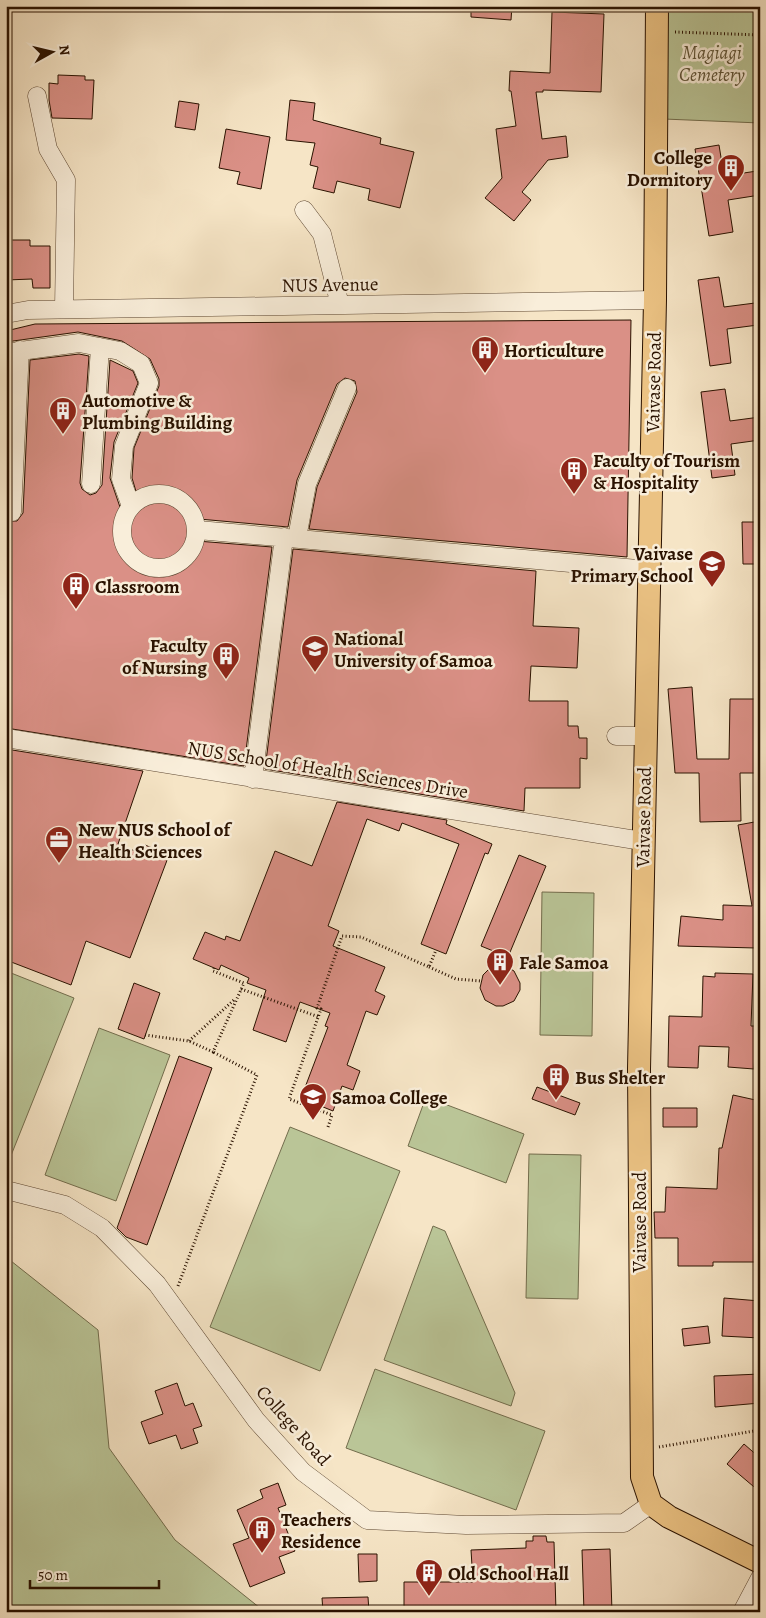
<svg xmlns="http://www.w3.org/2000/svg" width="766" height="1618" viewBox="0 0 766 1618" font-family="Alegreya,serif">
<style>
.green{fill:#bac597;stroke:#726c4c}
.building{fill:#da9086;stroke:#2a1200}
.lines{fill:none;stroke-linecap:round;stroke-linejoin:round}
.minor-casing{stroke:#5d4732;stroke-width:19}
.major-casing{stroke:#2a1200;stroke-width:24}
.path{stroke:#2a1200;stroke-width:3;stroke-dasharray:1 2.5;stroke-linecap:butt}
.minor{stroke:#f9eeda;stroke-width:18}
.major{stroke:#ebc283;stroke-width:22}
.labels{text-anchor:middle;stroke-width:5;stroke-linejoin:round;paint-order:stroke}
.park-label{font-size:19px;font-style:italic;fill:#5c5135;stroke:#f9eeda}
.poi-label{font-size:19px;font-weight:bold;fill:#2a1200;stroke:#f9eeda;text-anchor:start}
.street-label{font-size:19px;fill:#2a1200;stroke:#f9eeda}
</style>
<rect width="100%" height="100%" fill="#f6e5c6"/>
<filter id="stains"><feTurbulence type="fractalNoise" baseFrequency=".004" numOctaves="4"/><feColorMatrix values="0 0 0 0 .2 0 0 0 0 .09 0 0 0 0 .02 0 0 0 .5 -.17"/></filter>
<radialGradient id="worn" r=".72"><stop offset=".6" stop-color="#630" stop-opacity="0"/><stop offset="1" stop-color="#630" stop-opacity=".3"/></radialGradient>
<path class="green" d="M666 6H760V123L664 119Z
M542 892 594 893 592 1036 540 1035Z
M6 971 74 998 6 1168Z
M99 1028 170 1055 116 1201 45 1175Z
M426 1097 524 1134 506 1183 408 1146Z
M290 1127 400 1171 320 1371 210 1327Z
M529 1154 581 1155 578 1299 526 1298Z
M433 1226 445 1231 515 1393 511 1406 384 1360Z
M6 1257 98 1330 109 1448 175 1540 265 1612H6Z
M375 1369 545 1431 516 1510 346 1448Z"/>
<path class="building" d="M471 6H512L511 20 471 17Z
M552 12 604 14 601 92 543 90V92H536L542 139 566 136 568 157 548 160 522 192 531 200 514 221 485 198 502 178 496 129 516 126 511 91H509L510 71 550 73Z
M58 75 85 76V80H94L92 119 52 118 49 100V83L58 84Z
M290 100 315 103 313 120 381 138 380 144 414 152 400 208 368 200 370 189 337 181 334 193 313 188 318 167 310 165 315 143 286 140Z
M179 101 199 104 195 130 175 127Z
M226 129 270 137 261 189 237 184 240 172 219 168Z
M719 145 724 176 757 171 760 195 728 200 733 232 709 236 695 149Z
M6 240H30V246H50V288H33L32 279 6 280Z
M719 277 724 307 755 303 758 325 727 329 731 363 710 366 698 280Z
M631 320 627 557 309 529 317 487 357 392 355 381 345 378 337 384 297 480 288 527 199 519 193 521 188 529 189 535 197 541 272 547 244 766 6 728V521H17L23 513 30 360 79 354 89 356 80 483 82 489 90 495 96 493 102 485 110 360 133 371 138 383 114 442 110 478 121 510 129 516H135L141 508 132 478 134 448 159 386V379L150 359 122 341 78 332 6 342V331L35 324Z
M725 389 730 421 760 417V440L731 444 735 475 712 478 701 392Z
M742 522H760V564H743Z
M293 549 536 571 533 626 579 628 577 668 531 666 529 701H568V726H578L579 738H587V759L580 758V788H525L524 811 265 769Z
M692 687 697 759H729L730 699H760V773H740L741 821 700 822 699 773H675L668 689Z
M6 749 143 771 118 844 142 854 145 845 169 855 130 958 86 941 71 985 6 960Z
M337 802 447 820 446 824 492 844 488 854 485 853 446 954 421 944 459 844 402 823 399 831 367 819 328 926 339 931 333 946 385 967 375 991 385 996 377 1015 366 1011 347 1065 360 1071 353 1090 342 1086 333 1111 301 1098 328 1027 325 1026 330 1013 300 1002 286 1042 253 1030 266 990 247 983 249 978 221 965 219 970 193 959 205 932 225 940 226 936 240 941 275 851 312 866Z
M760 821V907H758L756 948 678 946 681 916 723 920V905L752 906 738 825Z
M519 855 546 866 508 957 481 946Z
M497 961 514 971 520 983V990L514 1001 503 1006H496L485 1000 480 988 483 975Z
M715 973 753 974 751 1026H757L754 1069 728 1067 729 1047 699 1046 698 1068 668 1067 669 1016 702 1017 703 976 715 977Z
M134 983 160 993 144 1039 118 1029Z
M179 1056 212 1068 147 1245 126 1237 117 1228Z
M537 1087 580 1103 575 1115 532 1099Z
M733 1095 760 1101V1133L756 1150H760V1262H713V1266H678V1238H655L654 1212H665L666 1187 717 1189 719 1148H722Z
M663 1108H697V1127H663Z
M724 1298 760 1301V1338L722 1336Z
M708 1326 710 1343 684 1346 682 1329Z
M760 1374V1403L715 1407 714 1376Z
M177 1383 185 1406 193 1403 202 1426 193 1429 198 1443 181 1449 176 1435 149 1444 141 1422 163 1414 155 1391Z
M744 1444 760 1458V1492L727 1464Z
M278 1483 286 1505 278 1508 295 1551 279 1557 285 1573 250 1587 233 1544 249 1538 237 1510 263 1498 260 1490Z
M533 1536H546L547 1542H554L556 1612H404V1582H473L471 1550 526 1548V1541H533Z
M610 1549 612 1612H584L582 1550Z
M358 1554H377V1581L359 1582Z
M368 1597 369 1612H323L322 1598Z"/>
<g class="lines">
<defs>
<path id="minor" d="M37 96 48 149 66 180 64 309
M304 210 322 234 340 305
M6 314 28 310 655 300
M6 353 79 343 120 351 141 364 149 383 124 446 121 479 131 506
M91 484 100 347
M122 531a37 37 0 1 1 74 0a37 37 0 1 1-74 0Z
M12 512 20 350
M198 530 649 570
M297 538 307 484 347 388
M616 736H645
M6 738 642 841
M253 779 284 537
M6 1190 65 1205 102 1228 157 1284 256 1420 303 1472 367 1520 466 1525 624 1523 651 1504
M742 1612 760 1578"/>
<path id="major" d="M657 6 655 300 639 1069 642 1477 651 1504 669 1517 760 1562"/>
</defs>
<use href="#minor" class="minor-casing"/>
<use href="#major" class="major-casing"/>
<path class="path" d="M675 32 760 35
M429 967 456 979 481 981
M241 989 319 1017
M145 1035 189 1041 213 1052 244 983 213 971 214 968
M189 1041 235 999
M328 1127 332 1115 289 1099 321 1009 317 1008 342 936 361 937 429 967 436 950
M178 1286 257 1075 213 1052
M659 1447 760 1430"/>
<use href="#minor" class="minor"/>
<use href="#major" class="major"/>
</g>
<defs>
<symbol id="building-pin" viewBox="-11 -11 22 30"><path d="M0 17L-7.5 6A9.5 9.5 0 1 1 7.5 6Z" fill="#8f2418" stroke="#f9eeda"/><path d="M-4-6H4V6H1V3H-1V6H-4ZM-2.5-4.3h1.7v1.8h-1.7ZM.8-4.3h1.7v1.8H.8ZM-2.5-1h1.7V.8h-1.7ZM.8-1h1.7V.8H.8Z" fill="#fff"/></symbol>
<symbol id="school-pin" viewBox="-11 -11 22 30"><path d="M0 17L-7.5 6A9.5 9.5 0 1 1 7.5 6Z" fill="#8f2418" stroke="#f9eeda"/><path d="M0-5L7-2L0 1L-7-2ZM-4 1L0 2.5L4 1V4Q0 6-4 4Z" fill="#fff"/></symbol>
<symbol id="university-pin" viewBox="-11 -11 22 30"><path d="M0 17L-7.5 6A9.5 9.5 0 1 1 7.5 6Z" fill="#8f2418" stroke="#f9eeda"/><path d="M0-5L7-2L0 1L-7-2ZM-4 1L0 2.5L4 1V4Q0 6-4 4Z" fill="#fff"/></symbol>
<symbol id="office-pin" viewBox="-11 -11 22 30"><path d="M0 17L-7.5 6A9.5 9.5 0 1 1 7.5 6Z" fill="#8f2418" stroke="#f9eeda"/><path d="M-6-3h4V-5.5h4V-3h4V5H-6ZM-1-4.5V-3h2v-1.5ZM-6 0V1H6V0Z" fill="#fff"/></symbol>
</defs>
<g fill-rule="evenodd">
<use href="#building-pin" x="715" y="152" width="32" height="43"/>
<use href="#building-pin" x="469" y="334" width="32" height="43"/>
<use href="#building-pin" x="47" y="395" width="32" height="43"/>
<use href="#building-pin" x="558" y="455" width="32" height="43"/>
<use href="#school-pin" x="696" y="548" width="32" height="43"/>
<use href="#building-pin" x="60" y="570" width="32" height="43"/>
<use href="#university-pin" x="299" y="633" width="32" height="43"/>
<use href="#building-pin" x="210" y="640" width="32" height="43"/>
<use href="#office-pin" x="43" y="824" width="32" height="43"/>
<use href="#building-pin" x="484" y="946" width="32" height="43"/>
<use href="#building-pin" x="540" y="1061" width="32" height="43"/>
<use href="#school-pin" x="297" y="1081" width="32" height="43"/>
<use href="#building-pin" x="246" y="1514" width="32" height="43"/>
<use href="#building-pin" x="413" y="1557" width="32" height="43"/>
</g>
<g class="labels">
<g class="park-label">
<text x="712" y="59">Magiagi<tspan x="712" dy="22">Cemetery</tspan></text>
</g>
<g class="poi-label">
<text x="712" y="164" text-anchor="end">College<tspan x="712" dy="22">Dormitory</tspan></text>
<text x="504" y="357">Horticulture</text>
<text x="82" y="407">Automotive &amp;<tspan x="82" dy="22">Plumbing Building</tspan></text>
<text x="593" y="467">Faculty of Tourism<tspan x="593" dy="22">&amp; Hospitality</tspan></text>
<text x="693" y="560" text-anchor="end">Vaivase<tspan x="693" dy="22">Primary School</tspan></text>
<text x="95" y="593">Classroom</text>
<text x="334" y="645">National<tspan x="334" dy="22">University of Samoa</tspan></text>
<text x="207" y="652" text-anchor="end">Faculty<tspan x="207" dy="22">of Nursing</tspan></text>
<text x="78" y="836">New NUS School of<tspan x="78" dy="22">Health Sciences</tspan></text>
<text x="519" y="969">Fale Samoa</text>
<text x="575" y="1084">Bus Shelter</text>
<text x="332" y="1104">Samoa College</text>
<text x="281" y="1526">Teachers<tspan x="281" dy="22">Residence</tspan></text>
<text x="448" y="1580">Old School Hall</text>
</g>
<g class="street-label">
<text transform="translate(330 284) rotate(-1)" y="7">NUS Avenue</text>
<text transform="translate(653 382) rotate(-89)" y="7">Vaivase Road</text>
<text transform="translate(328 769) rotate(9)" y="7">NUS School of Health Sciences Drive</text>
<text transform="translate(643 817) rotate(-89)" y="7">Vaivase Road</text>
<text transform="translate(639 1222) rotate(-90)" y="7">Vaivase Road</text>
<text transform="translate(294 1425) rotate(48)" y="7">College Road</text>
</g>
</g>
<rect width="766" height="1618" fill="none" stroke="#f6e5c6" stroke-width="25"/>
<rect x="8" y="8" width="751" height="1603" fill="none" stroke="#2a1200" stroke-width="2.5"/>
<rect x="12" y="12" width="741" height="1593" fill="none" stroke="#2a1200"/>
<g transform="translate(52 52) rotate(82)" stroke="#f9eeda" stroke-width="4" paint-order="stroke">
<path d="M0-4L9 19L0 12L-9 19Z" fill="#2a1200"/>
<text y="-8" font-size="14" font-weight="bold" text-anchor="middle" fill="#2a1200">N</text>
</g>
<path d="M30 1580v8h129v-8" fill="none" stroke="#2a1200" stroke-width="2.5"/>
<text x="38" y="1580" font-size="15" fill="#2a1200" stroke="#f9eeda" stroke-width="4" paint-order="stroke">50 m</text>
<rect width="100%" height="100%" filter="url(#stains)"/>
<rect width="100%" height="100%" fill="url(#worn)"/>
</svg>
